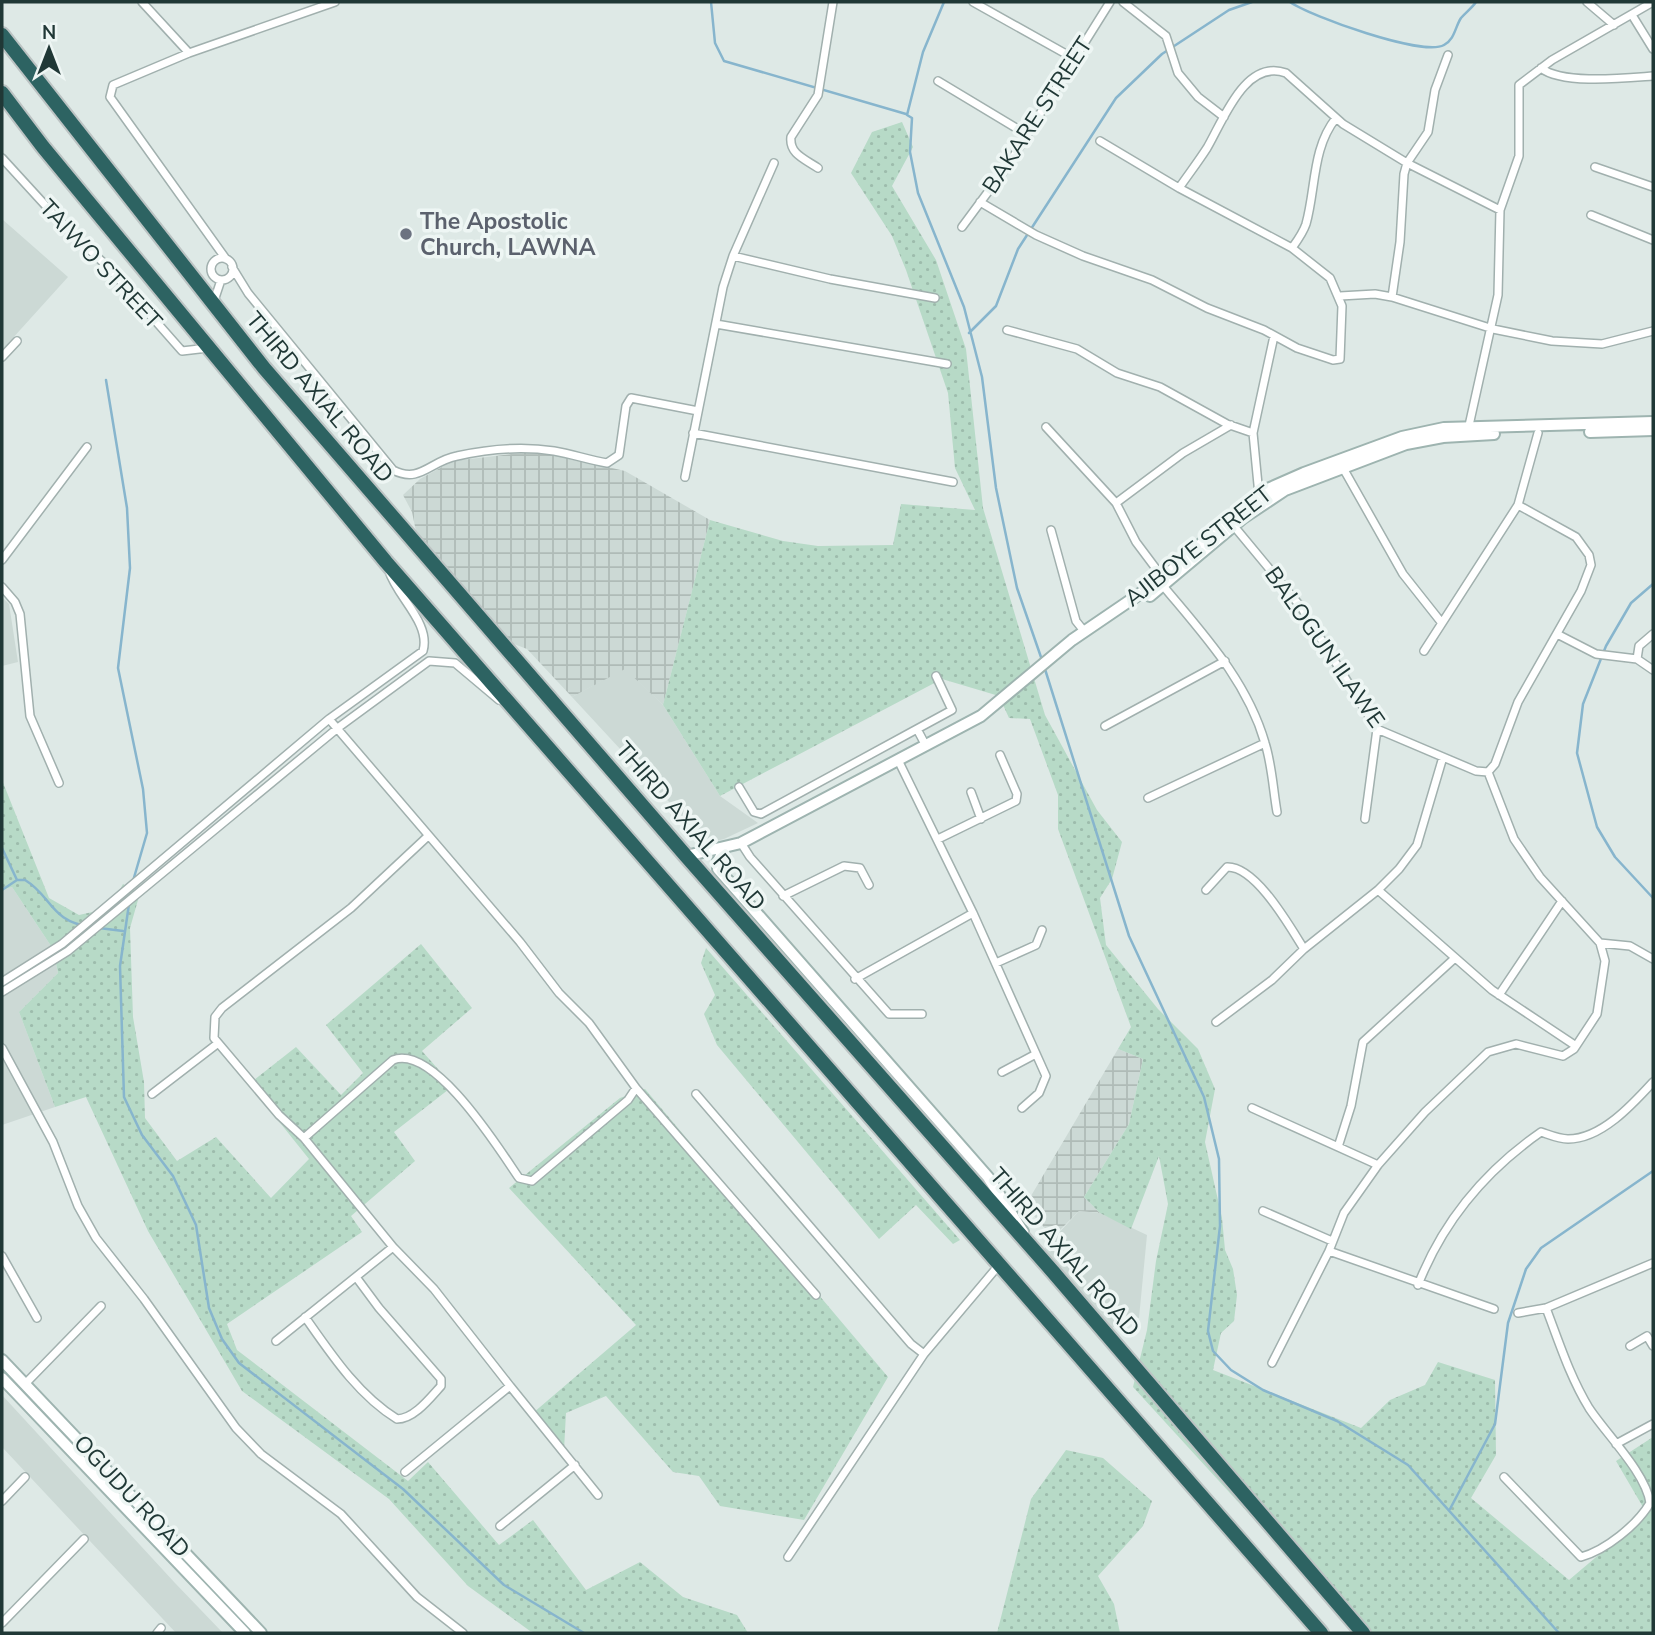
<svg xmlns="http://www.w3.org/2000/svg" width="1655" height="1635" viewBox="0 0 1655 1635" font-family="'Nunito Sans',sans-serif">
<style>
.built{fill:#ccd9d5}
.industrial{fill:url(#industrial-grid)}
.grass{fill:url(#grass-dots)}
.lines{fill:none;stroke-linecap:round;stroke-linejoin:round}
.stream{stroke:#87b5cd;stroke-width:2.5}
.street-casing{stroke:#a1b0ae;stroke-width:10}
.secondary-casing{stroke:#9eb4b0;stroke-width:14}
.highway-casing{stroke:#bcc3c3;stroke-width:18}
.street{stroke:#fff;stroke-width:7}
.secondary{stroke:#fff;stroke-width:10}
.highway{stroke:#2d6362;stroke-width:14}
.worship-dot{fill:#6b7280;stroke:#eef6f4;stroke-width:2.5}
.labels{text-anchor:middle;stroke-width:7;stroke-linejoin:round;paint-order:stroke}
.street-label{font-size:23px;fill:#203836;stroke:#eef6f4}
.worship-label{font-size:23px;font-weight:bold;fill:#5b616d;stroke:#eef6f4;text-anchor:start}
</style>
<defs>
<pattern id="industrial-grid" width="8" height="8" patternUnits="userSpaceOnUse" patternTransform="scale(1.75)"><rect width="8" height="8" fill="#ccd9d5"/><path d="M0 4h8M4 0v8" fill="none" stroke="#afbbb7"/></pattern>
<pattern id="grass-dots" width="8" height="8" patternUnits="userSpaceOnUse" patternTransform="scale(1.75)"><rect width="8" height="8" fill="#b7dac7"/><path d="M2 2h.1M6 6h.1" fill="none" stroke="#9dbcac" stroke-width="1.8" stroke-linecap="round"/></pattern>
</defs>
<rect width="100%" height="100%" fill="#dee9e6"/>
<path class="built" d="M2 219 68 277 2 350Z
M2 597 9 604 18 662 2 666Z
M625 668 663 705 720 796 758 823 724 839 707 843 572 697Z
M12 887 53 949 58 973 19 1012 55 1107 2 1125V890Z
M1079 1211 1100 1213 1147 1235 1139 1318 1123 1316 1111 1330 1044 1249Z
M2 1395 175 1583 223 1633H176L2 1447Z"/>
<path class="industrial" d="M521 453H547L625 471 710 520 663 705 625 669 572 697 527 649 506 641 418 541 412 512 403 495 420 479 453 461Z
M1118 1049 1143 1059 1129 1124 1084 1197 1100 1213 1079 1211 1053 1237 1025 1206Z"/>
<path class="grass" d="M902 122 913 147 892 186 936 260 966 349 983 508 1045 715 1097 810 1122 842 1112 879 1100 898 1106 945 1158 1009 1198 1049 1215 1089 1205 1142 1222 1218 1225 1250 1233 1269 1237 1295 1234 1321 1221 1333 1213 1370 1361 1428 1390 1400 1425 1385 1438 1362 1495 1380 1496 1455 1471 1498 1569 1580 1647 1514 1616 1461 1653 1437V1633H1358L1133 1387 1147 1330 1156 1261 1168 1204 1159 1156 1131 1229 1100 1213 1084 1197 1129 1124 1143 1059 1118 1049 1131 1027 1058 829V795L1030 719 1009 718 999 696 942 679 720 796 663 705 710 520 783 541 818 546 893 545 901 504 975 510 955 468 948 393 906 270 892 236 851 173 872 132Z
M2 780 49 898 79 915 110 908 123 884 140 893 130 928 133 1017 144 1082 145 1118 177 1161 216 1137 271 1198 309 1159 249 1084 296 1047 341 1095 363 1073 326 1025 421 944 472 1008 422 1051 453 1086 394 1132 415 1161 351 1216 362 1232 227 1324 237 1350 408 1481 428 1462 499 1545 533 1520 586 1590 640 1562 683 1597 737 1615 748 1633H537L530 1631 468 1586 389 1499 242 1391 148 1231 86 1097 55 1107 19 1012 58 973 53 949 12 887 2 890Z
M706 948 960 1240 953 1244 916 1205 879 1239 717 1045 704 1014 715 995 701 963Z
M645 1089 888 1377 804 1520 720 1506 699 1476 673 1472 606 1396 566 1413 564 1450 533 1413 636 1325 509 1188 620 1098Z
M1066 1450 1103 1458 1152 1501 1143 1526 1098 1576 1114 1604 1120 1633H997L1031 1499Z"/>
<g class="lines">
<path class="stream" d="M711 2 715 43 724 61 906 114
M944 2 923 52 907 115 912 118 910 152 918 193 964 307 982 377 996 488 1017 588 1042 660
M1290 2C1310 16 1423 57 1444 45 1455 39 1455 27 1461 18 1466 12 1472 8 1476 2
M969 333 996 306 1018 249 1116 98 1162 54 1229 10 1252 2
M106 380 127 508 130 568 118 668 143 789 147 833 133 881
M1653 584 1631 603 1606 646 1583 704 1577 753 1597 827 1615 857 1653 898
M1044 666 1129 936 1204 1097 1219 1159 1220 1226 1208 1331 1213 1351 1231 1370 1263 1390 1337 1421 1408 1465 1559 1633
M2 848 17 880
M2 890 17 880H25C52 896 50 922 92 927
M129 904 120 966 124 1097 142 1135 173 1176 196 1225 209 1308 222 1339 239 1363 403 1489 504 1585 584 1633
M99 928 123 931
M1450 1509 1495 1424 1508 1323 1526 1269 1541 1248 1653 1171"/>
<defs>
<path id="street" d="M142 2 189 53
M973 2 1075 59
M1123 2 1166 36 1178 73 1198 97 1224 117
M1587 2 1614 25
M1632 15 1653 49
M1541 68C1562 85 1626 78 1653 76
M938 81 1026 134
M2 158 67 229 107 266 182 351 208 348
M1595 167 1653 187
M818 168C805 159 789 154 791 137L818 95 833 2
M1179 188C1188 175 1198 162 1207 148 1223 121 1245 58 1286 73L1343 124 1407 163 1500 210
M980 202 1036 235 1083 256 1152 280 1207 308 1264 330 1297 348 1333 360 1340 359 1342 306 1330 278 1292 248 1179 188 1100 141
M1591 215 1653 240
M962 227 1008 165 1110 2
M1292 248C1297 241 1303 233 1306 224 1316 188 1312 148 1336 118
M733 256 830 279 935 298
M211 269a11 11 0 1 1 22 0a11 11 0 1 1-22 0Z
M226 259 110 97 113 85 189 53 335 2
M232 267 248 293 393 470C420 484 430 461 457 456 489 449 522 446 554 451 572 454 589 460 607 463L619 455 626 406 631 398 698 411
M1340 296 1375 294 1392 297 1493 329 1552 341 1602 344 1653 331
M1392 297 1400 242 1404 174 1407 163 1428 132 1435 90 1448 55
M213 304 221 280
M716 324 947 364
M1007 330 1077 349 1117 373 1160 387 1227 424 1253 433
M2 357 17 341
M1046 427 1116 503 1136 542 1163 578
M1468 430 1498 295 1500 210 1519 156V85L1552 60 1653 2
M693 433 953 482
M1343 468 1403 574 1441 622
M685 477 723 287 733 256 774 163
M1259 495 1253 433 1274 336
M1116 503 1183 453 1231 425
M1233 525 1301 607 1377 729 1476 771 1488 772 1514 839 1540 877 1600 943 1605 961 1597 1014 1574 1049 1563 1056 1516 1044 1488 1052 1425 1112 1378 1165 1344 1213 1329 1251 1272 1363
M1051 530 1076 621 1084 631
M2 560 87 447
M2 587 15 602 20 614 30 716 59 783
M1164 587C1204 635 1247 681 1265 743 1272 765 1273 789 1277 812
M1557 634 1596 654 1637 659 1653 670
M1424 651 1518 505 1538 433
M1637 659 1639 646 1653 634
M1105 726 1225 661
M917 729 952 710 936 676
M899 762 973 913 1046 1076 1039 1093 1022 1108
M1488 772 1495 764 1518 702 1581 591 1591 565 1589 555 1576 537 1518 505
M739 787 754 812 761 814 917 729 926 746
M971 792 981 819
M1148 798 1265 743
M1365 819 1377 729
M427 837 351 908 222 1008 215 1017 214 1038 279 1115 304 1138 393 1247 434 1289 510 1386
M938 839 1016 801 1017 794 1000 755
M741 843 750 857 889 1014H922
M1206 890 1227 867C1256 866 1290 927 1304 949
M1378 890 1492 990 1576 1046
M783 896 844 866 860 868 869 885
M1600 943 1630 946 1653 959
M996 963 1036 945 1042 930
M855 979 973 913
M2 982 62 944 329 719 423 651C431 623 397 597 389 571
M2 992 68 951 339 727 429 661 455 663 499 700
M1499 995 1562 901
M1216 1022 1272 980 1304 949 1378 890 1399 869 1417 845 1443 757
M2 1048 53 1142 78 1206 96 1238 144 1299 236 1428 261 1454 341 1514 417 1597 463 1633
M1002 1072 1036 1054
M636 1088 816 1295
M152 1094 217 1044
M696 1094 911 1344 924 1354
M1252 1108 1378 1165
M304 1138 393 1060C434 1044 499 1149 519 1178L532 1181 628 1100 636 1088 589 1023 559 993 520 942 329 719
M1338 1147 1351 1106 1363 1042 1455 958
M1263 1211 1332 1241
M1329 1251 1494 1309
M2 1256 37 1318
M1418 1285C1443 1221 1485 1171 1541 1132 1550 1135 1559 1139 1568 1139 1601 1139 1632 1105 1653 1082
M1518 1313 1546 1308 1653 1263
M305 1317C331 1354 358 1395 397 1419 414 1419 430 1398 441 1386V1379L379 1308 356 1277
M276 1341 393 1247
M1630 1346 1647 1336 1653 1346
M25 1384 101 1306
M1616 1444 1653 1424
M405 1472 510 1386 598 1495
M1504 1477 1581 1557C1606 1550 1637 1525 1650 1503 1646 1473 1606 1434 1589 1408 1570 1377 1559 1342 1546 1308
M2 1501 25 1477
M500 1526 575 1465
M788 1557 924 1354 999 1265
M2 1623 84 1539
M157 1633 161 1628"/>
<path id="secondary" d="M1590 432 1653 430
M1150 596 1243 518 1285 490 1406 444 1443 437 1494 434
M725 848 718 861V869L988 1177 1023 1232
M686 856 741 843 981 716 1072 640 1163 578 1240 509 1270 488 1304 473 1402 437 1444 428 1653 422
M2 1360 261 1633
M2 1378 245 1633"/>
<path id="highway" d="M2 35 264 368 686 856 1054 1273 1363 1633
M2 93 43 147 386 562 1321 1633"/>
</defs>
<use href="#street" class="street-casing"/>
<use href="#secondary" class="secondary-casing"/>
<use href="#highway" class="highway-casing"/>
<use href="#street" class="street"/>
<use href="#secondary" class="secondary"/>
<use href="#highway" class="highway"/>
</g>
<circle class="worship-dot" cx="406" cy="234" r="7"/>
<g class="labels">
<g class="street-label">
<text transform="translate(1037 115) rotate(-57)" y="8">BAKARE STREET</text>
<text transform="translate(101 264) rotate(47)" y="8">TAIWO STREET</text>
<text transform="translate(320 397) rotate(50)" y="8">THIRD AXIAL ROAD</text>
<text transform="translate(1198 546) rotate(-38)" y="8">AJIBOYE STREET</text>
<text transform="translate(1325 647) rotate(55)" y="8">BALOGUN ILAWE</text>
<text transform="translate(691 826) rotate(49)" y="8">THIRD AXIAL ROAD</text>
<text transform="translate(1065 1252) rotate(49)" y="8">THIRD AXIAL ROAD</text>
<text transform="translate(132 1496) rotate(47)" y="8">OGUDU ROAD</text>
</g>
<g class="worship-label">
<text x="420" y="229">The Apostolic<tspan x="420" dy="26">Church, LAWNA</tspan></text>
</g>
</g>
<rect width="1655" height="1635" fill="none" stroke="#203836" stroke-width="7"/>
<g transform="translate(49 49)" stroke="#eef6f4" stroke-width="5" paint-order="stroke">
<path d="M0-5L12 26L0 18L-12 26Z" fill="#203836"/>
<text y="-10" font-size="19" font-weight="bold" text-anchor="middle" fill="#203836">N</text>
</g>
</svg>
